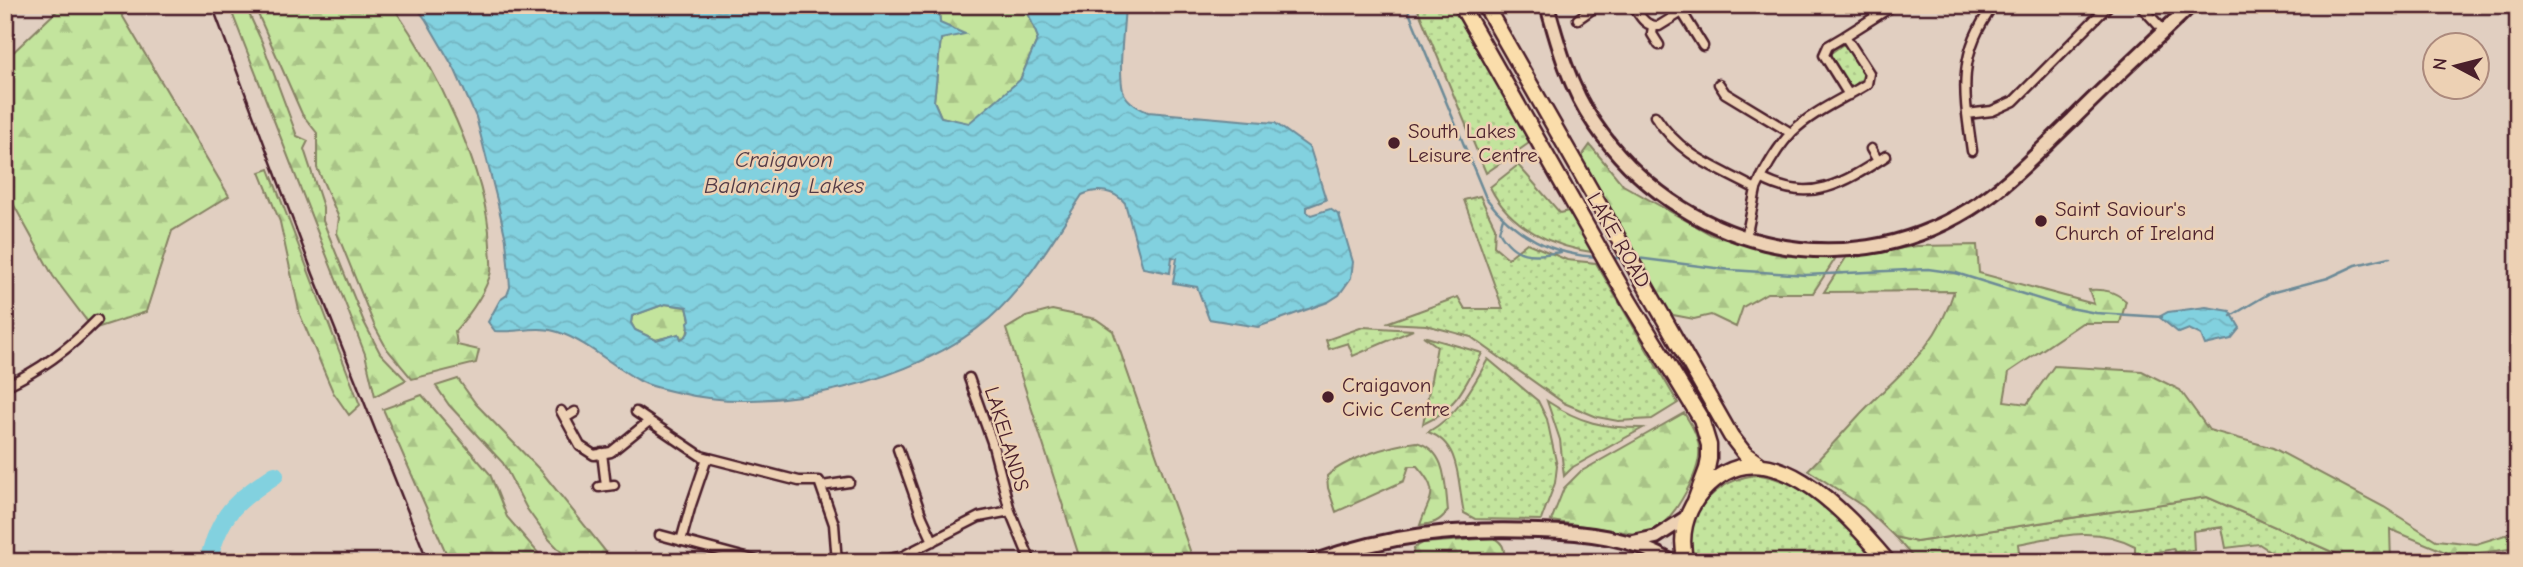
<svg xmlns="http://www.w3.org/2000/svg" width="2523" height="567" viewBox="0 0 2523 567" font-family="'Comic Neue',sans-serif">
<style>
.grass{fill:url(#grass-dots);stroke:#868264;stroke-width:2}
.forest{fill:url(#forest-firs);stroke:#868264;stroke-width:2}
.water{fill:url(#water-waves);stroke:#6c8a97;stroke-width:2;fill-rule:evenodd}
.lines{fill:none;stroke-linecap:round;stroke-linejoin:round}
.stream{stroke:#6c8a97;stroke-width:2.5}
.river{stroke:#82d1df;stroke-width:18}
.street-casing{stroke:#4a1f2b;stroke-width:13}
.secondary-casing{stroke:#4a1f2b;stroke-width:18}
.highway-casing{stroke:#4a1f2b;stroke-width:19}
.street{stroke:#edd1b4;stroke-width:8}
.secondary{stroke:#edd1b4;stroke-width:12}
.highway{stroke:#faddab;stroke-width:14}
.rail{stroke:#4a1f2b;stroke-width:2.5}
.poi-dot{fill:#4a1f2b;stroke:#edd1b4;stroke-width:2.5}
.labels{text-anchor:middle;stroke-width:5;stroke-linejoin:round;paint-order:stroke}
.poi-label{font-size:21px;fill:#4a1f2b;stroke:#edd1b4;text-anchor:start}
.street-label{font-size:21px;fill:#4a1f2b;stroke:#edd1b4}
.water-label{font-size:23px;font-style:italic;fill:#523a46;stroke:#edd1b4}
</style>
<defs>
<pattern id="grass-dots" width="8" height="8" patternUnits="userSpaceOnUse" patternTransform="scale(1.75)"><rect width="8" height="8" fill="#c3e49d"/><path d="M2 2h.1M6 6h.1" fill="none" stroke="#a9c387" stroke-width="1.8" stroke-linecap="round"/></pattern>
<pattern id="forest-firs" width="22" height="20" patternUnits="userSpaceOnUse" patternTransform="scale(1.75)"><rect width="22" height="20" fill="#c3e49d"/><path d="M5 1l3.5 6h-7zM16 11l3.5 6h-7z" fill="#a9c387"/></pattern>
<pattern id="water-waves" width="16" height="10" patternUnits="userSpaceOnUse" patternTransform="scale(1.75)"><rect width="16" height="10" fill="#82d1df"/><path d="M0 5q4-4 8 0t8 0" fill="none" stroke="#72b3c0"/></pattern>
</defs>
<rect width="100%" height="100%" fill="#e1cfc1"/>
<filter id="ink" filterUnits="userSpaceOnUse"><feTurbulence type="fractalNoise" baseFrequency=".0143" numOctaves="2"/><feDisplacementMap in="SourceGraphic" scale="14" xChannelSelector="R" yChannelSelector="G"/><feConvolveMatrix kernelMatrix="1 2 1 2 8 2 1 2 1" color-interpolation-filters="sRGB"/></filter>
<g filter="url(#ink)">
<path class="grass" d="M1416 5H1452L1532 141 1486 173Z
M1842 45H1846L1865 76 1853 87 1849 86 1831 58V53Z
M1518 165 1560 213 1569 211 1597 253C1553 247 1510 228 1490 187Z
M1480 196 1495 227 1494 246 1508 258 1527 243 1567 260 1596 263 1678 403 1652 419 1618 421 1597 417 1564 403 1471 337 1426 325 1386 323 1458 297 1465 309H1503L1464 200Z
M1363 327 1413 330 1353 356 1348 343 1329 349 1326 340Z
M1423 336 1482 353C1467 383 1456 410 1423 424L1437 346Z
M1488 359 1538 401 1547 419 1557 466 1555 483 1541 520 1475 519 1464 513C1457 483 1462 444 1428 432 1458 415 1472 388 1488 359Z
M1547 401C1580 423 1604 428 1643 428L1573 467 1564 476 1560 440Z
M1761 475C1812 484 1846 523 1876 562H1693C1679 516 1717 476 1761 475Z
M2207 497 2355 562H2287L2259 544 2226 548 2222 527 2193 531 2194 550 2175 552 2173 549 2135 556V546C2096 525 2059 536 2018 544L2019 552 1961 562H1917L1895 537 1917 542Z"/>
<path class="forest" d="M63 5H116L229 196 172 231 146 312 93 329 53 276 5 189V60Z
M229 5H245L262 42 297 136 308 141 304 149 323 207V221L364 322 380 353 406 380 375 396 365 354Z
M254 5H392C435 67 487 169 490 245 490 253 492 264 491 272 485 294 470 314 455 331L457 345 479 350 476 363 412 379 387 349 375 327 337 233 339 218 317 168V133L302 114Z
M952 5H1025L1038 38 1020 80 969 124 941 117 934 101 941 38 939 9Z
M1590 145 1623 185 1712 235 1787 256H1837L1813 293H1767L1743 307 1736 327 1711 315 1694 319 1668 314 1579 160Z
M269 169 360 405 349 415 333 392 300 315 280 222 260 172Z
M1977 245 1979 273 2094 304 2089 290C2105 289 2114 291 2126 301L2120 323H2082L2009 372 2004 401 2027 404 2054 366 2142 371 2180 390 2209 430 2273 448 2384 507 2436 540 2476 544 2518 531V548L2455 556 2390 529 2391 562H2355L2207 497 1916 542 1895 537 1864 507 1808 470C1827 451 1845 430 1863 411 1902 371 1937 347 1954 291L1824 292 1847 256 1917 246Z
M665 304 687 307 690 320 687 336 681 339 679 334 656 340 635 330 631 323 632 316Z
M1052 310 1096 319 1113 331 1194 562H1081L1006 329 1026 317Z
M458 379 476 404 541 471 614 562H571L548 538 527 509 503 463 449 405 436 386Z
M422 395 490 474 507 517 546 562H450L383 409Z
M1684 413C1691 424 1698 435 1699 448 1702 470 1675 517 1657 528 1650 532 1643 533 1636 534L1551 521 1564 488 1580 472Z
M1416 442C1447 450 1445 484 1448 511 1439 522 1433 524 1420 525 1430 495 1441 493 1417 466H1409L1404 481 1336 512 1328 488 1327 476C1345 459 1391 445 1416 442Z
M1494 538C1505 544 1505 551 1503 562H1410L1414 548 1423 543Z"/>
<path class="water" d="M415 5H952L939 9 940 23 965 34 941 39 934 101 941 117 969 123 1020 80 1038 38 1025 5H1125C1124 28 1118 70 1123 91 1127 102 1138 108 1148 112L1275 123 1310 148 1326 200 1307 207V212L1311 215 1330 209 1339 215 1353 262 1351 278 1339 295 1328 302 1258 327 1209 319 1197 287 1173 283 1177 258 1172 257 1170 273 1143 268 1125 203C1114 190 1097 188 1082 195 1054 238 1028 284 990 318 919 381 773 416 680 393 667 390 651 387 640 381 612 366 588 342 558 332 537 325 516 333 495 331L488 322 500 300 507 295 510 287 506 240 497 200 476 117 455 70 426 20ZM665 304 687 307 690 320 688 322C690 331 689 335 681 339L679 334 656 340 635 330 631 323 632 316Z
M2206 307 2230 311 2240 328 2231 339 2205 345 2201 335 2189 329 2179 333 2159 317 2168 312Z"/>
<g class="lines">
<path class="stream" d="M1406 5 1486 198C1513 234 1554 256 1599 257
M1503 218 1499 231C1515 259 1532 256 1561 252
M1609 258H1623
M1637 258 1731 270 1806 275 1928 269 1956 273 2065 307 2096 313 2162 317
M2231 316 2270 293 2328 278 2356 265 2390 257"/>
<path class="river" d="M208 562C220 513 235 502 275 475"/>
<defs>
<path id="street" d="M1633 5C1640 16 1645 27 1659 26L1693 5
M2140 5 2164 31
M1682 12 1703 46
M1578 19 1598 5
M1653 26 1652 34 1659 45
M1845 36 1828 46 1824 55 1849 95
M1719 84 1725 93 1791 133
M1967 114 1992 111 2014 101 2109 5
M1655 116C1683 158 1714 166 1756 189L1746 238
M1871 149 1878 161
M1972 151C1964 94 1956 54 1994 5
M1761 178C1810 205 1844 183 1886 156
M1756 189C1765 169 1777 148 1792 132 1812 112 1843 99 1867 84L1869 73 1845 36 1894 5
M969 378 992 442 1010 511 1031 562
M5 386C41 370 70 348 97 320
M561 411 580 446 594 455 611 452 648 422
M636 412 701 456 799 481H819L834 524 837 562
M565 418 575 412
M898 449 922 517 933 541
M602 453 606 486
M822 486 849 482
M599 487 614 485
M660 535 761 562
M681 541 691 505 707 458
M792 562 798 560 802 562
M875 562 903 556 979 517 1010 511"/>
<path id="secondary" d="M1547 5C1558 45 1570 89 1594 123 1678 247 1840 290 1970 209 2009 185 2040 150 2073 119 2112 80 2152 43 2191 5
M1633 542 1656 537 1687 517
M1312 562C1390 534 1456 528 1538 531 1585 532 1632 537 1672 562"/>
<path id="highway" d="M1461 5 1629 301 1701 419 1709 445V459L1707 469 1695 501
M1485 5 1731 436 1745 454 1762 466
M1686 562C1679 537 1685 512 1702 492 1765 419 1847 514 1888 562"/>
</defs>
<use href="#street" class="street-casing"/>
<use href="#secondary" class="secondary-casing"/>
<use href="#highway" class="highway-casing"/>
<use href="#street" class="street"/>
<use href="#secondary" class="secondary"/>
<use href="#highway" class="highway"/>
<path class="rail" d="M212 5 313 274 428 562"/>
</g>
</g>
<g class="poi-dot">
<circle cx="1394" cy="143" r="7"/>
<circle cx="2041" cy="221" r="7"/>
<circle cx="1328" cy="397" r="7"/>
</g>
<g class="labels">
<g class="poi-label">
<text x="1408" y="138">South Lakes<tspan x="1408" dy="24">Leisure Centre</tspan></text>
<text x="2055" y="216">Saint Saviour's<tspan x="2055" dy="24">Church of Ireland</tspan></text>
<text x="1342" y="392">Craigavon<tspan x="1342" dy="24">Civic Centre</tspan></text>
</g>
<g class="street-label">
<text transform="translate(1619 240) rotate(60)" y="7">LAKE ROAD</text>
<text transform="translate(1007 439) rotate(73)" y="7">LAKELANDS</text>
</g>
<g class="water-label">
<text x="784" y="167">Craigavon<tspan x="784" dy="26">Balancing Lakes</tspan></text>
</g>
</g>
<rect width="2523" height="567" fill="none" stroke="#edd1b4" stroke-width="28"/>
<rect x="14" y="14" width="2495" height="539" fill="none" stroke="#4a1f2b" stroke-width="2.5" filter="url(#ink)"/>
<g transform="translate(2456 66) rotate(277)"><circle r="33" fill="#edd1b4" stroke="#ac8a7d" stroke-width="2"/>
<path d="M0-5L12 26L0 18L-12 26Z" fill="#4a1f2b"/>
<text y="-10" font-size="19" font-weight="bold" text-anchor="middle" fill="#4a1f2b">N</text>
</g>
</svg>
